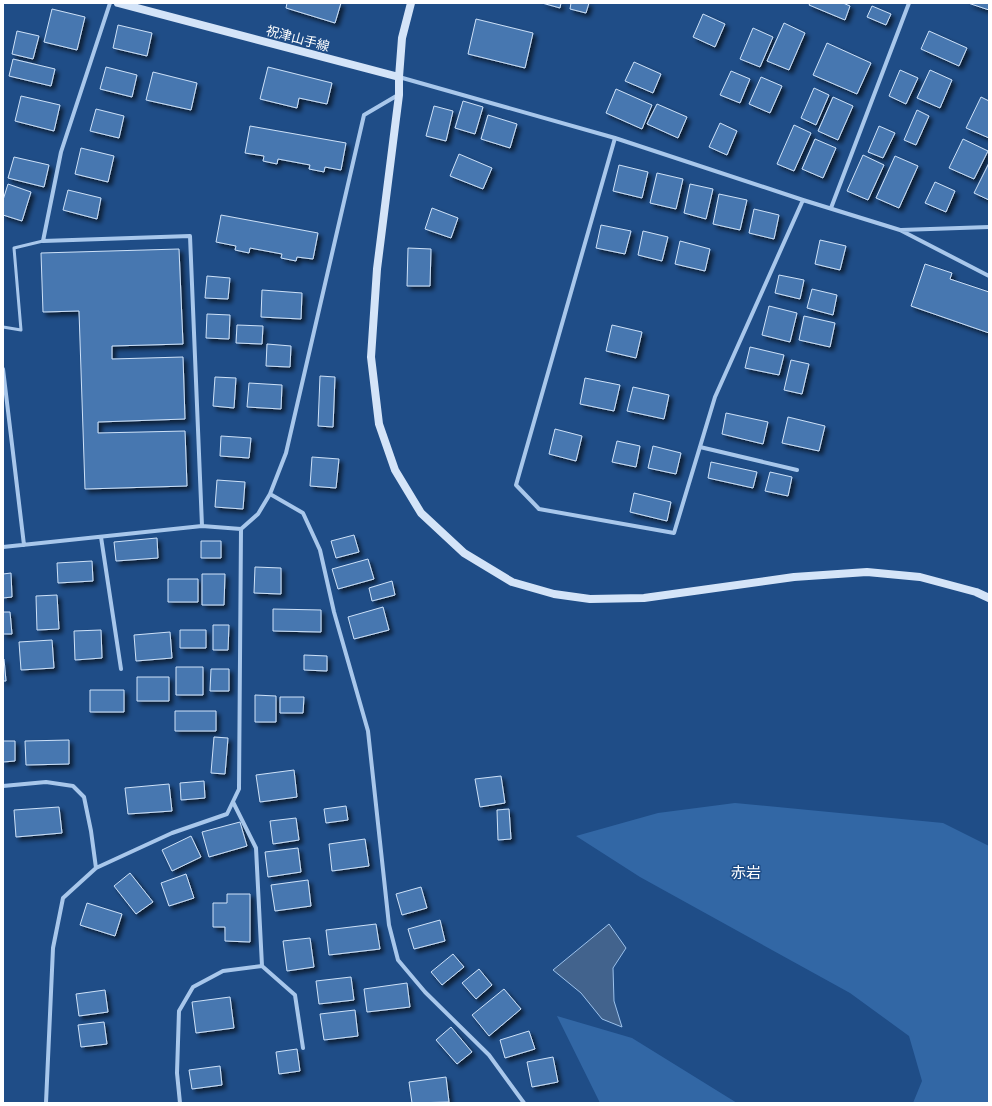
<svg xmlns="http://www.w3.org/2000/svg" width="992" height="1106" viewBox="0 0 992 1106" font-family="Cabin,'Noto Sans JP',sans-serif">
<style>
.green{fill:#3267a5}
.water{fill:#42638d;stroke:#9cc2ec}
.building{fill:#4777b0;stroke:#cde1f8;filter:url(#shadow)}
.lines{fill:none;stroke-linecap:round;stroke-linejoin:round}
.lane{stroke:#a8c7eb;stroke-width:3}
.street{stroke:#a8c7eb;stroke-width:4}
.secondary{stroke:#d4e4f8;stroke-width:8}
.labels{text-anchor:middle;stroke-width:3;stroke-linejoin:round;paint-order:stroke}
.street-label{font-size:13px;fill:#fff;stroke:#1f4d87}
.quarter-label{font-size:15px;fill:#fff;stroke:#1f4d87}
</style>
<defs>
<filter id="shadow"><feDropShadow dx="3.5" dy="3.5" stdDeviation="2" flood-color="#0009"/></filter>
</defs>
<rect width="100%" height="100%" fill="#1f4d87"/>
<path class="green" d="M735 803 943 823 989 846V1103H913L922 1081 909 1036 850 993 640 877 576 836 658 813Z
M557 1016 632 1038 737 1103H600Z"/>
<path class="water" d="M609 924 626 948 613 968 614 1001 622 1027 602 1019 581 993 553 970Z"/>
<path class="building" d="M287 3H341L335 23 286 8Z
M542 3H561L560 8Z
M571 3H589L586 13 570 9Z
M810 3H843L850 6 845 20 809 5Z
M968 3H989V10Z
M872 6 891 14 886 25 867 17Z
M52 9 85 17 77 50 44 42Z
M703 14 725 24 715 47 693 37Z
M476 19 533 33 525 68 468 54Z
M784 23 805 33 789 70 767 61Z
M118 25 152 33 147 56 113 48Z
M753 28 773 37 760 67 740 59Z
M17 31 39 36 33 59 12 54Z
M929 31 967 48 959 66 921 49Z
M827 43 871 63 857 94 813 75Z
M13 59 55 69 51 86 9 76Z
M634 62 661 74 653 93 625 81Z
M106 67 137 75 132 97 100 89Z
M268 67 332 83 327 104 299 98 297 108 260 99Z
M900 70 918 78 906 104 889 96Z
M930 70 952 80 940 108 917 98Z
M731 71 750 79 740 103 720 95Z
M153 72 197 83 191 110 146 100Z
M761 77 782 86 770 113 749 104Z
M814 88 829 95 816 125 801 118Z
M616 89 652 105 642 129 606 113Z
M21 96 60 105 54 131 15 121Z
M833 97 853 106 838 140 818 131Z
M981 97 989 101V138L966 128Z
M463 101 483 107 475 134 455 128Z
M657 104 687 117 678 138 647 124Z
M434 106 453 111 446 141 426 136Z
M96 109 124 116 119 138 90 131Z
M917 110 929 116 916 145 904 140Z
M488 115 517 124 510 148 481 139Z
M720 123 737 131 727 155 709 147Z
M794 125 811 133 794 171 777 164Z
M250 126 346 143 341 170 325 167 324 172 309 169 310 165 278 159 277 164 263 161 264 156 245 153Z
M879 126 895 133 883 158 868 152Z
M815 139 836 148 823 178 802 169Z
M963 139 988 151 974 179 949 168Z
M81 148 114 156 108 182 75 174Z
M459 154 492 168 483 189 450 176Z
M863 155 884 165 868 200 847 191Z
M895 156 918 166 899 208 876 198Z
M14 157 49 165 44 187 8 178Z
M989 163V200L974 193Z
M619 165 648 172 642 198 613 191Z
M657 173 683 179 676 209 650 203Z
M935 182 955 191 946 212 925 203Z
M8 184 31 192 22 221 3 215V200Z
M690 184 713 189 706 219 684 213Z
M68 190 101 198 97 219 63 210Z
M719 194 747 200 740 230 713 224Z
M432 208 458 218 451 238 425 229Z
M754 209 779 215 774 239 749 233Z
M221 215 318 233 313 259 297 257 296 261 281 258 282 254 250 248 249 253 235 250 236 246 216 242Z
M601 225 631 231 625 254 596 248Z
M643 231 668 237 662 261 638 255Z
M820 240 846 246 840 270 815 264Z
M680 241 710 249 705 271 675 264Z
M408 248 431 249 430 286H407Z
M179 249 183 344 112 346V359L183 357 185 419 98 422V433L185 431 187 486 85 489 79 311 43 312 41 253Z
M925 264 952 273 950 279 989 292V333L911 306Z
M779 275 804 280 800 299 775 293Z
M207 276 230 278 228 299 205 298Z
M812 289 837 295 833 315 807 308Z
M262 290 302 293 301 319 261 317Z
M769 306 797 313 790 342 762 335Z
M207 314 230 315 229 339 206 338Z
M804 316 835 323 830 347 799 340Z
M237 325 263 326 262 344 236 343Z
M612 325 642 332 636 358 606 351Z
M267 344 291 346 290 367 266 366Z
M750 347 784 355 779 375 745 368Z
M791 360 809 364 802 394 784 390Z
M320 376 335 377 333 427 318 426Z
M215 377 236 378 234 408 213 406Z
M585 378 620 385 614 411 580 404Z
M249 383 282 385 281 409 247 407Z
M633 387 669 395 664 419 627 411Z
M726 413 768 422 763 444 722 434Z
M788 417 825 426 819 451 782 443Z
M555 429 582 436 576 461 549 454Z
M221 436 251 438 249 458 220 456Z
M617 441 640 446 636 467 612 462Z
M653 446 681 453 676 474 648 468Z
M312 457 339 459 336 488 310 486Z
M711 462 757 472 753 488 708 478Z
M770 472 792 477 788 496 765 491Z
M217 480 245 482 243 509 215 507Z
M634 493 671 502 667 521 630 512Z
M354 535 359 552 336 558 331 541Z
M157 538 158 558 116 561 114 542Z
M201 541H221V558H201Z
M368 559 374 579 338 589 332 569Z
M92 561 93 581 58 583 57 563Z
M255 567 281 568V594L254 593Z
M11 573 12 597 3 598V574Z
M202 574H225L224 605H202Z
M168 579H198V602H168Z
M392 581 395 595 372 601 369 588Z
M57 595 59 629 37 630 36 596Z
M383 607 389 630 354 639 348 617Z
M273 609 321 610V632L273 631Z
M3 612H10L12 634H3Z
M213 625H229L228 650H213Z
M101 630 102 658 75 660 74 631Z
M180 630H206V648H180Z
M170 632 172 658 136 661 134 635Z
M52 640 54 668 21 670 19 642Z
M304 655 327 656V671L304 670Z
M3 659H4L6 681H3Z
M176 667H203V695H176Z
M211 669H229V691H210Z
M137 677H169V701H137Z
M90 690H124V712H90Z
M255 695 276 696V722H255Z
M280 697H304L303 713H280Z
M175 711H216V731H175Z
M214 737 228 738 225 774 211 773Z
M69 740V764L26 765 25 741Z
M3 741H15V761L3 762Z
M294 770 297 797 260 802 256 775Z
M501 776 505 803 480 807 475 779Z
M204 781 205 798 181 800 180 783Z
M169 784 172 811 128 814 125 788Z
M346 806 348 820 326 823 324 809Z
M59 807 62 833 16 837 14 810Z
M509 809 511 839 498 840 497 810Z
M296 818 299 840 273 844 270 821Z
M240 822 247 846 209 857 202 832Z
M191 836 201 857 172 871 162 850Z
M365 839 369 866 332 871 329 844Z
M298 848 301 872 268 877 265 852Z
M130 873 153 902 136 914 114 886Z
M186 874 194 898 169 906 161 883Z
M308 880 311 906 275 911 271 885Z
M421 887 427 908 402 915 396 894Z
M227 894H250V942L225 941V927H213V903H227Z
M87 903 122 914 115 936 80 925Z
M440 920 445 941 414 949 408 929Z
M376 924 380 949 329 955 326 930Z
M310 938 314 967 287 971 283 941Z
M453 954 464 967 442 985 431 972Z
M479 969 492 985 476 999 462 983Z
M351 977 354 1000 319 1004 316 981Z
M407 983 410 1007 367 1012 364 989Z
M504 989 521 1009 489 1036 472 1015Z
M105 990 108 1012 79 1016 76 994Z
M230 997 234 1028 196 1033 192 1002Z
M355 1010 358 1036 324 1040 320 1014Z
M104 1022 107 1044 81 1047 78 1025Z
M451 1027 472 1052 457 1064 436 1040Z
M529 1031 535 1049 505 1058 500 1040Z
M297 1049 300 1071 279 1074 276 1052Z
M553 1057 558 1082 532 1087 527 1062Z
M220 1066 222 1085 192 1089 189 1070Z
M446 1077 449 1102 412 1103 409 1082Z"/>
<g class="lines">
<path class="lane" d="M3 327 21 330 14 248 43 241"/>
<path class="street" d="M110 3 61 152 43 241 190 236 202 526
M399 77 615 138 803 200 900 230 989 276
M615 138 516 485 539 509 674 533 715 397 803 200
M831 208 909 3
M901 230 989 227
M3 369 24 545
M700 447 797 470
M270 494 303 513 320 550 334 612 368 731 389 925 398 960 425 992 489 1055 524 1103
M101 537 121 669
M3 547 202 526 241 529 258 514 270 494 286 453 364 115 398 95
M3 786 46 782 73 786 84 797 91 831 96 868
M233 802 256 848 262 966 295 995 303 1048
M46 1103 53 948 63 898 96 868 172 833 227 814 239 789 241 529
M180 1103 177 1073 179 1011 193 987 223 971 262 966"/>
<path class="secondary" d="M118 3 399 77 402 38 411 3
M399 77V95L377 269 371 357 379 424 395 470 421 513 464 553 512 582 554 594 590 599 644 598 794 577 867 572 920 577 976 592 989 598"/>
</g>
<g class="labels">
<g class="street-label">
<text transform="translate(298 38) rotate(15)" y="5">祝津山手線</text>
</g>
<g class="quarter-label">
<text x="746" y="878">赤岩</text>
</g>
</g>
<rect width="992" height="1106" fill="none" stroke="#ffffff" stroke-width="8"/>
</svg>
